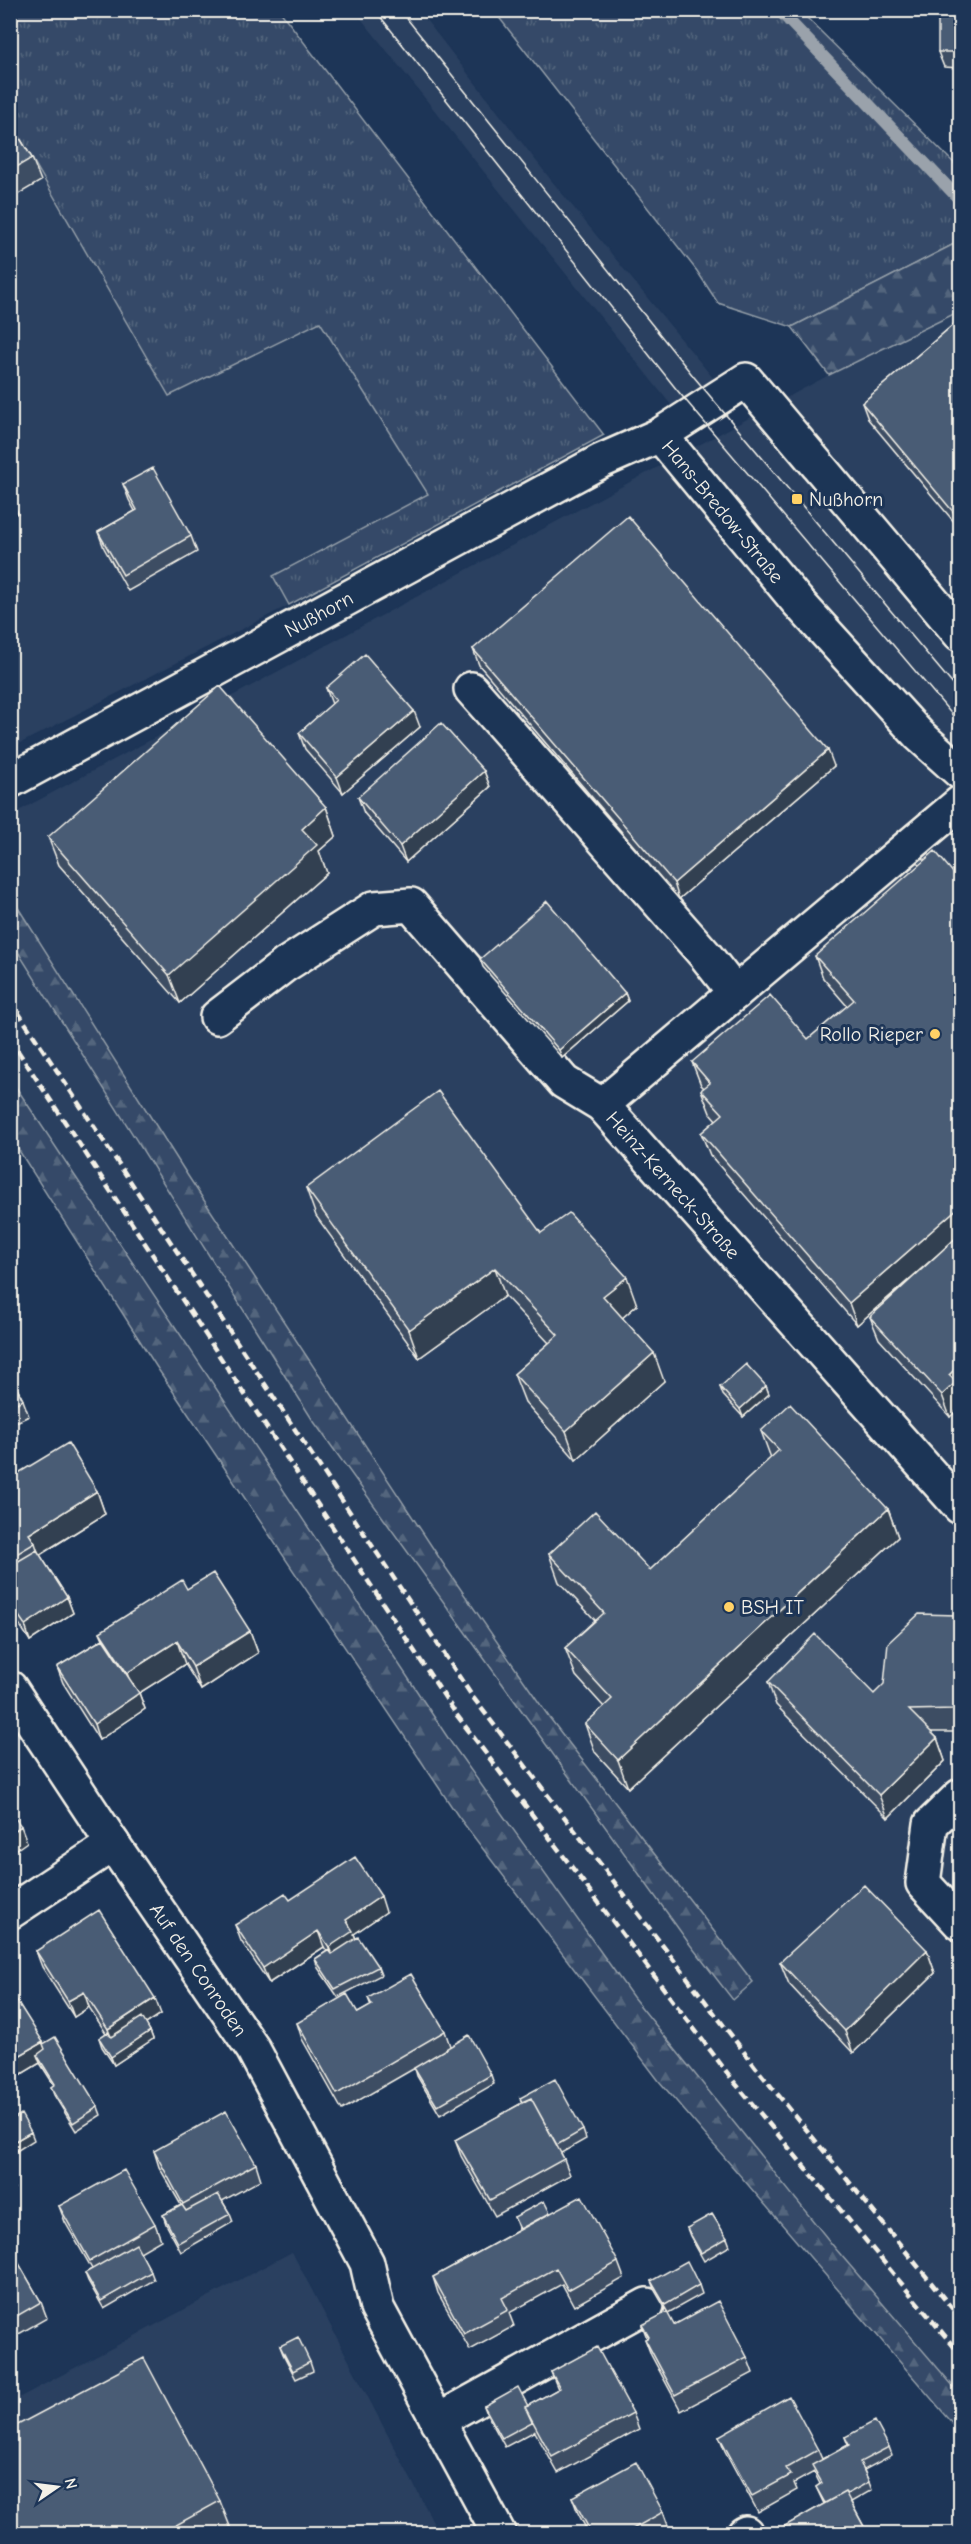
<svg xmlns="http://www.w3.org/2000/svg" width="971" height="2544" viewBox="0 0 971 2544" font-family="'Comic Neue',sans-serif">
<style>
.built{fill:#2a4060}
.grass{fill:url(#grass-tufts);stroke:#949ea8;stroke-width:1.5}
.forest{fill:url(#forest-firs);stroke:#949ea8;stroke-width:1.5}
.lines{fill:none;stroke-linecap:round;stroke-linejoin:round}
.stream{stroke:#9aa2ab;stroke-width:12}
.minor-casing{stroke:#f4f1e8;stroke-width:38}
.minor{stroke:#1d3557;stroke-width:33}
.tram{stroke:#f4f1e8;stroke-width:1.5}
.rail{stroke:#f4f1e8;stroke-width:4.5;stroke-dasharray:9 4.5;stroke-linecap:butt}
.wall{fill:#3e4e64;stroke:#f4f1e8;stroke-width:1.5}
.shaded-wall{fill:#324051;stroke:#f4f1e8;stroke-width:1.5}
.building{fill:#485b74;stroke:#f4f1e8;stroke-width:1.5}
.poi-dot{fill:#ffd166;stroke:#1d3557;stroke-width:2}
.labels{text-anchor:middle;stroke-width:6;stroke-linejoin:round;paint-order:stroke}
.poi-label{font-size:20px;fill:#f4f1e8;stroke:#1d3557;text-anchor:start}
.street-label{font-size:20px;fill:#f4f1e8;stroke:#1d3557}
</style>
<defs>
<pattern id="grass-tufts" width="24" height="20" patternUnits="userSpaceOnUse" patternTransform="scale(1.5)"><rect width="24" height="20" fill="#354a67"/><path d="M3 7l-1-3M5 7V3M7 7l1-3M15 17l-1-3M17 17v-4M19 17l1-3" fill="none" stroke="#53657d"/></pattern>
<pattern id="forest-firs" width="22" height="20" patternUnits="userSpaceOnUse" patternTransform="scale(1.5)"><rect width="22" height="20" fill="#354a67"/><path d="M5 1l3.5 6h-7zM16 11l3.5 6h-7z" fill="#53657d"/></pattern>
</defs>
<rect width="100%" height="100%" fill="#1d3557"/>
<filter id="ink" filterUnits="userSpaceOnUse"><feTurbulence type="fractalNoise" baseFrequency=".0167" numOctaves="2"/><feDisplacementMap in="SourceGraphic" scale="12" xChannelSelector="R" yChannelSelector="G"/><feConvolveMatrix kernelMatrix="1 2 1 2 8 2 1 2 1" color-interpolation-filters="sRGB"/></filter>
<g filter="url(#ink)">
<path class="built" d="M355 11H419L551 180 731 400 692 431Z
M10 122 169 396 320 322 428 495 273 576 289 605 11 748Z
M960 311V2394L835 2248 633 1997 452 1744 11 1078 10 941 312 1419 688 1942 733 1999 753 1982 549 1717 446 1568 188 1176 11 895V815L829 375Z
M292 2252 439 2533 11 2534V2402Z"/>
<path class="grass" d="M10 11H280L604 435 289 605 273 576 428 494 320 322 169 396 11 122Z
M494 11H800L960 169V241L792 327 718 303 697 271Z"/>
<path class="forest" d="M960 241V311L829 375 792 327Z
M10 895 188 1176 446 1568 549 1717 753 1982 733 2000 688 1942 312 1419 11 941Z
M10 1078 452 1744 633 1997 835 2248 960 2394V2432L659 2081 458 1816 156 1366 11 1138Z"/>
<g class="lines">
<path class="stream" d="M779 10 960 200"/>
<defs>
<g id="minor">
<path id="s1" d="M660 435 797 601 919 735 960 772"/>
<path d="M471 689 706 956 735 993"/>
<path id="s2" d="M10 781 601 461 660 435 746 380 960 634"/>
<path id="s3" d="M217 1017 285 965 374 908 411 905 564 1082 602 1105 960 1507"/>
<path d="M602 1105 960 803"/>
<path id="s4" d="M10 1688 113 1844 253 2049 367 2263 377 2308 499 2534"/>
<path d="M960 1796 931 1824 923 1883 960 1923"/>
<path d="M10 1912 113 1844"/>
<path d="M437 2421 647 2305"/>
<path d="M744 2534 746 2533"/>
</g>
</defs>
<use href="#minor" class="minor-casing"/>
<use href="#minor" class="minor"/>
<path class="tram" d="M375 10 677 390 960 724
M400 10 694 377 960 693"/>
<path class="rail" d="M10 1000 472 1696 757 2069 960 2318
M10 1039 456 1714 735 2083 960 2354"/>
</g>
<path class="wall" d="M960 10V68L944 67 938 52Z
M10 122 32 158 41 181 10 199Z
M960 319V529L868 419 862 403Z
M123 484 191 536 197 552 128 591 104 548 98 532 135 511 129 500Z
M10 495 18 513 10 517Z
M473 649 834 766 679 899 479 665Z
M326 688 420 727 343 793 305 749 299 733 332 704Z
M484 771 490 787 406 862 364 813 358 797Z
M326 807 336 836 319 851 327 873 180 1003 59 865 48 837Z
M960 881V1395L950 1417 879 1339 870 1317 930 1262 857 1325 710 1155 701 1133 716 1120 710 1113 701 1090 704 1088 701 1085 692 1062 808 1039 847 1006 823 978 815 956Z
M480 959 625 993 628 1001 562 1058 483 967Z
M306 1188 541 1233 637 1305 622 1318 664 1381 576 1460 525 1402 514 1374 549 1343 505 1296 419 1358 316 1216Z
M10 1375 23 1400 29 1416 10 1425Z
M766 1386 769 1394 743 1417 723 1395 720 1387Z
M761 1431 888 1509 898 1537 628 1788 595 1752 585 1724 604 1707 576 1676 565 1648 595 1620 559 1582 549 1554 650 1570 771 1458Z
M10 1478 97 1491 105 1514 40 1555 67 1597 73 1613 30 1641 10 1610Z
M187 1589 250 1631 258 1653 201 1690 185 1664 139 1693 145 1709 99 1740 63 1683 57 1667 103 1639 100 1632Z
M960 1618V1732H931L937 1738 945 1761 888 1818 776 1705 768 1682 874 1694Z
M290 1900 386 1912 354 1934 356 1939 378 1967 381 1975 338 1997 318 1968 315 1959 327 1951 324 1947 269 1983 241 1941 235 1925Z
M927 1950 935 1973 853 2053 789 1984 780 1962Z
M36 1951 161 2014 146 2024 150 2031 153 2039 114 2065 102 2047 99 2038 106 2033 89 2007 74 2017 42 1967Z
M10 1990 43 2044 98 2107 101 2115 76 2131 54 2095 51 2087 54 2085 40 2063 10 2081Z
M368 1998 445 2031 450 2046 491 2075 494 2084 440 2115 417 2076 415 2068 342 2110 302 2039 297 2023 358 2013 371 2006Z
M520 2098 583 2130 586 2139 561 2153 564 2159 570 2175 495 2216 461 2156 455 2140 522 2103Z
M154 2151 256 2164 261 2180 222 2201 230 2214 233 2222 181 2252 166 2224 163 2215 181 2205 159 2167Z
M59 2206 155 2224 161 2240 140 2252 151 2272 154 2280 104 2309 88 2281 85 2273 92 2269 65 2222Z
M550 2213 618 2262 624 2278 574 2306 562 2284 509 2313 514 2326 470 2350 438 2293 433 2277 519 2230 514 2217Z
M687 2228 727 2238 730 2246 704 2261 690 2236Z
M10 2248 41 2302 47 2318 10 2339Z
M651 2281 699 2285 702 2294 668 2313 654 2289Z
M642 2325H674L747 2357 753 2373 681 2411 651 2355 645 2339 647 2338Z
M280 2346 310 2362 313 2371 296 2379 283 2354Z
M551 2372 633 2413 639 2429 558 2473 534 2430 535 2431 505 2447 487 2414 484 2406H528L558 2389Z
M10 2429 220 2501 231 2529 222 2534H10Z
M719 2436 818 2450 822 2459 848 2445 845 2437 889 2447 892 2455 864 2470 872 2490 851 2502 868 2534H777L776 2531 824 2504 816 2487 820 2484 814 2472 794 2483 797 2490 758 2512 725 2451Z
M572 2497 663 2512 669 2528 659 2534H589L578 2513Z"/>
<path class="shaded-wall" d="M414 711 420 727 343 793 337 777Z
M828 750 834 766 679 899 674 883Z
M484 771 490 787 406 862 400 846Z
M326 807 336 836 319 851 327 873 180 1003 169 975 302 829Z
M625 993 628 1001 562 1058 559 1050Z
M960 1206V1235L857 1325 849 1303Z
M495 1268 505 1296 419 1358 409 1330Z
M627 1277 637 1305 614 1325 603 1296Z
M654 1353 664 1381 576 1460 566 1431Z
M960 1364V1408L950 1417 942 1395 949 1375Z
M766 1386 769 1394 743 1417 740 1409Z
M97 1491 105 1514 39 1555 35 1543 29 1534Z
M888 1509 898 1537 628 1788 618 1760Z
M67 1597 73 1613 30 1641 25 1625Z
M250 1631 258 1653 201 1690 193 1667Z
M177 1641 185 1664 139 1693 145 1709 99 1740 94 1724 135 1696 127 1673Z
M960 1704V1726L954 1709Z
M937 1738 945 1761 888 1818 879 1795Z
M21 1826 27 1842 10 1854V1834Z
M381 1896 386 1912 354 1934 359 1947 335 1963 329 1947 346 1920Z
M318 1931 324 1947 269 1983 263 1968Z
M927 1950 935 1973 853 2053 845 2031Z
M84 1992 89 2007 74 2017 68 2001Z
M155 1998 161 2014 114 2045 108 2029Z
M150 2031 153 2039 114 2065 111 2057Z
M43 2042 48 2058 37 2055 40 2063 10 2081V2061Z
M31 2132 34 2140 12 2154 10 2149V2144Z
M11 2181 14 2189 10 2191Z"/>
<path class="building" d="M938 10H960V52H938Z
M10 122 32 158 10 171Z
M960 319V520L862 403Z
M153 468 191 536 123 575 98 532 137 510 123 484Z
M628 516 828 750 674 883 473 649Z
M365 654 414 711 337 777 299 733 336 700 326 688Z
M220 686 326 807 302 829 317 845 169 975 48 837Z
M441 723 484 771 400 846 358 797Z
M935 851 960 881V1206L849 1303 701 1133 723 1114 701 1090 710 1083 692 1062 770 995 808 1039 854 1000 815 956Z
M547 901 625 993 559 1050 480 959Z
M438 1091 541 1233 569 1213 627 1277 603 1296 654 1353 566 1431 514 1374 558 1335 495 1268 409 1330 306 1188Z
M960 1234V1364L949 1375 956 1382 942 1395 870 1317Z
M746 1364 766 1386 740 1409 720 1387Z
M10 1375 23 1400 10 1406Z
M790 1404 888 1509 618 1760 585 1724 612 1699 565 1648 604 1613 549 1554 595 1511 650 1570 779 1450 761 1431Z
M68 1443 97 1491 29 1534 35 1543 10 1558V1478Z
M37 1550 67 1597 25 1625 10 1603V1566Z
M213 1573 250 1631 193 1667 177 1641 127 1673 100 1632 182 1580 187 1589Z
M919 1614 957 1615 960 1618V1704L954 1709 909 1710 937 1738 879 1795 768 1682 815 1634 874 1694 884 1684 888 1643Z
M103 1639 139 1693 94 1724 57 1667Z
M10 1811 21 1826 10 1834Z
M355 1857 381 1896 346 1920 353 1931 329 1947 318 1931 263 1968 235 1925 285 1893 290 1900Z
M864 1885 927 1950 845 2031 780 1962Z
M99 1910 155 1998 108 2029 84 1992 68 2001 36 1951Z
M358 1937 378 1967 335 1989 315 1959 329 1950 332 1954Z
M411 1974 445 2031 337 2094 297 2023 347 1994 358 2013 372 2005 368 1998Z
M10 1990 43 2042 10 2061Z
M142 2017 150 2031 111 2057 99 2038 108 2032 111 2037Z
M469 2035 491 2075 437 2106 414 2068Z
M55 2037 98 2107 73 2123 51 2087 55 2084 37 2055 45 2049 43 2044Z
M555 2079 583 2130 557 2145 531 2098 522 2102 520 2098Z
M531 2098 564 2159 490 2200 455 2140Z
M226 2111 256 2164 183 2204 154 2151Z
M21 2114 31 2132 10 2144V2121Z
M124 2170 155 2224 90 2261 59 2206Z
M218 2194 230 2214 178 2243 163 2215 182 2205 186 2211Z
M582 2196 618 2262 568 2290 556 2268 502 2298 508 2310 464 2334 433 2277Z
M544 2201 550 2213 520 2229 514 2217Z
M712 2214 727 2238 701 2253 687 2228Z
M136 2244 151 2272 101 2301 85 2273Z
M10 2248 41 2302 10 2320Z
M687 2261 699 2285 665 2305 651 2281Z
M718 2301 747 2357 675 2395 645 2339 649 2337 642 2325 667 2312 674 2325Z
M298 2337 310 2362 293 2371 280 2346Z
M597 2347 633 2413 552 2457 525 2407 560 2388 551 2372Z
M144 2358 220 2501 160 2534H10V2514L13 2513 10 2508V2429Z
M518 2387 528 2406 525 2407 532 2422 502 2438 484 2406Z
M789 2396 818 2450 786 2468 791 2475 752 2496 719 2436Z
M875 2421 889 2447 860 2462 869 2482 847 2494 845 2492 825 2503 816 2487 822 2483 812 2465 849 2445 845 2437Z
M636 2462 663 2512 624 2534H592L572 2497Z
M845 2492 868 2534H777L776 2531Z"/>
</g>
<g class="poi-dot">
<rect x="791" y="493" width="12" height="12" rx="3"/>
<circle cx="935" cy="1034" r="6"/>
<circle cx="729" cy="1607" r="6"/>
</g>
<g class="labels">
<g class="poi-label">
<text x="809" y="506">Nußhorn</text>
<text x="923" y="1041" text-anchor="end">Rollo Rieper</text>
<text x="741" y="1614">BSH IT</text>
</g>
<g class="street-label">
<text dy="7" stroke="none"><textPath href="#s1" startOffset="99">Hans-Bredow-Straße</textPath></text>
<text dy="7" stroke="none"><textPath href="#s2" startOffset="351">Nußhorn</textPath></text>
<text dy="7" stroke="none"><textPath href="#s3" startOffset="614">Heinz-Kerneck-Straße</textPath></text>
<text dy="7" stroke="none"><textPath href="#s4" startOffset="339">Auf den Conroden</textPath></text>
</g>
</g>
<rect width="971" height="2544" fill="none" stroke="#1d3557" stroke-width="36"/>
<rect x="18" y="18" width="935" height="2508" fill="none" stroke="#f4f1e8" stroke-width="2" filter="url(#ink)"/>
<g transform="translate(57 2487) rotate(76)" stroke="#1d3557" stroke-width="4.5" paint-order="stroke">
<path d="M0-4.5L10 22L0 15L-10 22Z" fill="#f4f1e8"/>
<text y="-9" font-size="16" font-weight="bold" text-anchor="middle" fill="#f4f1e8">N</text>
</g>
</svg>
